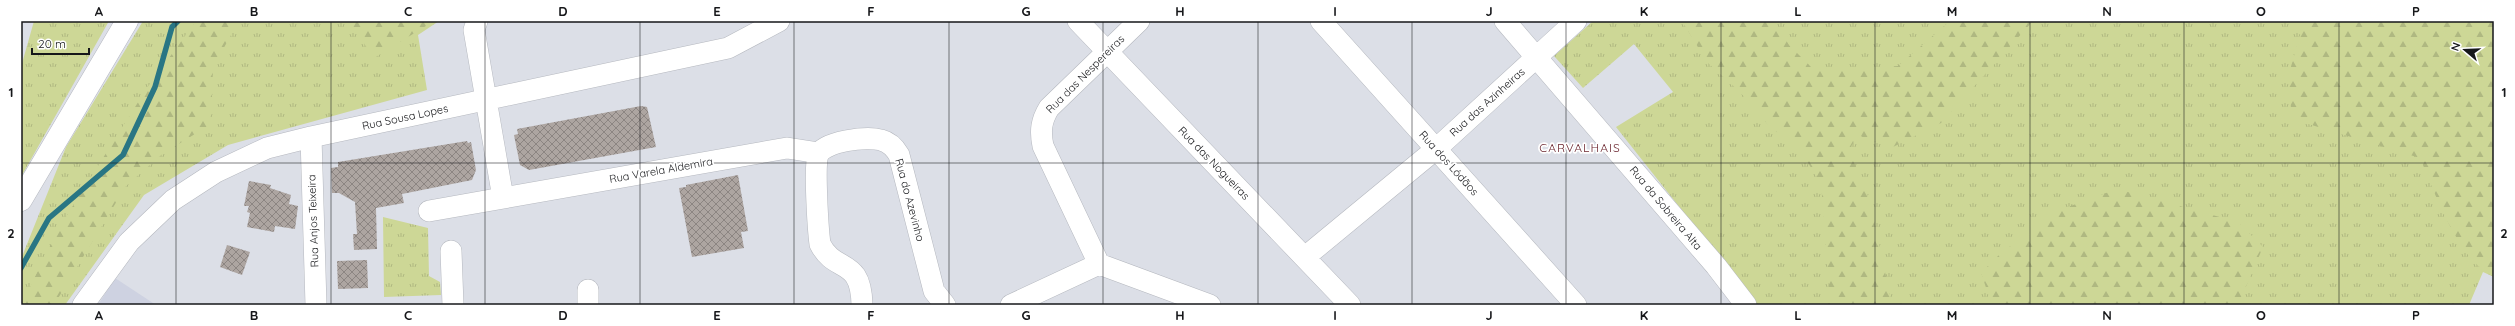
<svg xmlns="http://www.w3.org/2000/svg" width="2515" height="326" viewBox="0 0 2515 326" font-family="Quicksand,sans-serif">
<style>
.built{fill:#ced2e1}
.grass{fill:url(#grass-tufts)}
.forest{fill:url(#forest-firs)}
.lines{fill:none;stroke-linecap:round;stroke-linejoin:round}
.stream{stroke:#297684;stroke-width:5.5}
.building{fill:url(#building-cross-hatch)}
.minor-casing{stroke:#b5b8bf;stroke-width:22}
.highway-casing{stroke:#b5b8bf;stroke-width:23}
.minor{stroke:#fff;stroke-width:21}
.highway{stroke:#fff;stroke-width:22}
.grid{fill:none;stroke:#16171a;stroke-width:1;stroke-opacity:0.55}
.labels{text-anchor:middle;stroke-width:3.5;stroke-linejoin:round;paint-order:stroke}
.street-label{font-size:11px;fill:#16171a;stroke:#fff}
.neighbourhood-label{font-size:12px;letter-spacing:1px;fill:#6b252e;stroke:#fff}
.neatline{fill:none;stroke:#16171a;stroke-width:1.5}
.grid-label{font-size:13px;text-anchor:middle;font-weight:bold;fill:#16171a}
</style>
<defs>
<pattern id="grass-tufts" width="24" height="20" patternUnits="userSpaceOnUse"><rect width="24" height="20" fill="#cdd796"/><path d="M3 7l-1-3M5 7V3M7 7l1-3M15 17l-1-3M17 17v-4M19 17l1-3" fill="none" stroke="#afb881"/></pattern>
<pattern id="forest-firs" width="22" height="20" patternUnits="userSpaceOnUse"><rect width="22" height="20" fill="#cdd796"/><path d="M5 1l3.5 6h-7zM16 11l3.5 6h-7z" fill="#afb881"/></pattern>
<pattern id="building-cross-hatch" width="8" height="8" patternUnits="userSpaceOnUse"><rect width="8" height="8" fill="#ada5a1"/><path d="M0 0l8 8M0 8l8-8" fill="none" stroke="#8c8582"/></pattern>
</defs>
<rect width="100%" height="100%" fill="#dcdfe7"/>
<path class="built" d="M115 278 156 305H98Z"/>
<path class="grass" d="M34 21H109L21 177V67Z
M143 21H439L418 35 427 90 228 145 144 195 65 305H21V259L66 147Z
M1593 21H2494V277L2483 272 2469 305H1757L1616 127 1673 92 1634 44 1583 88 1554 56Z
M383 217 428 228 429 276 440 282 441 295 384 297Z"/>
<path class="forest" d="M196 21H239L213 67 211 124 161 155 126 186 54 305H21L59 228 147 88Z
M349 21H434L374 58Z
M1682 21H1774L1789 45 1815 71 1898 66 1950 21H2033L1941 123 1891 148 1858 135 1849 150 1870 201 1892 305H1835L1829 287 1821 183 1799 149 1770 127 1739 91 1707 62Z
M2304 21H2494V277C2458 260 2435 193 2420 158L2292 119 2288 77Z
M2117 189 2238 222 2263 247 2238 305H1992L1981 273 1999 255 2054 212Z"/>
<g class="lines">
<path class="stream" d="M21 268 49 218 123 155 155 87 172 27 178 21"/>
</g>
<path class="building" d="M641 106 647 107 656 147 529 170 520 165 514 135 518 134 517 129Z
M467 141 468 143 471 142 476 170 472 180 402 194 404 203 376 208 377 249 354 250 353 234H357L355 202 339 193H332L331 168 338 167V162Z
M738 175 748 231 741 232 744 248 692 257 679 188 686 187V185Z
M249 181 271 185 270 188 291 195 289 204 298 206 295 229 275 226 274 232 247 227 250 213 247 212 249 206H244Z
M227 245 250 252 242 275 220 267Z
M367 260 368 288 338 289 337 261Z"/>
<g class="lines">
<defs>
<path id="minor" d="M477 21 474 30 503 198
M1078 21 1350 305
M1321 21 1576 305
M1505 21 1716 266 1746 305
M311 137 316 305
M429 211 787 148 819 153
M451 251 453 305
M1305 257 1436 149 1576 21
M1099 264 1043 146C1040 131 1041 121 1049 108L1139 21
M588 290V305
M83 305 129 242 173 200 216 172 267 148 311 137 728 48 779 21
M862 305C861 256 835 274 820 244 818 229 814 166 818 155 824 141 867 136 881 140 889 142 895 148 899 155L934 291 945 305
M1011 305 1099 264 1210 305"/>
<path id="highway" d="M21 200 127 21"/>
</defs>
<use href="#minor" class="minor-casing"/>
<use href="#highway" class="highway-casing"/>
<use href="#minor" class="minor"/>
<use href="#highway" class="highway"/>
</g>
<path class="grid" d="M176 21V305M331 21V305M485 21V305M640 21V305M794 21V305M949 21V305M1103 21V305M1258 21V305M1412 21V305M1566 21V305M1721 21V305M1875 21V305M2030 21V305M2184 21V305M2339 21V305M21 163H2494"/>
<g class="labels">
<g class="street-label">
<text transform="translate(1085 74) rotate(-45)" y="4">Rua das Nespereiras</text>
<text transform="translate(1487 102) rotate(-42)" y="4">Rua das Azinheiras</text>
<text transform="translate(405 117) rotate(-12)" y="4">Rua Sousa Lopes</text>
<text transform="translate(1214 163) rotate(46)" y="4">Rua das Nogueiras</text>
<text transform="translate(1449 163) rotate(48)" y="4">Rua dos Lódãos</text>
<text transform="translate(661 170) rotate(-10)" y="4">Rua Varela Aldemira</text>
<text transform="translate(910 200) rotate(75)" y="4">Rua do Azevinho</text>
<text transform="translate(1666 208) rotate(50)" y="4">Rua da Sobreira Alta</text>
<text transform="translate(313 221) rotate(-92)" y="4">Rua Anjos Teixeira</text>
</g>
<g class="neighbourhood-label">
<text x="1580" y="152">CARVALHAIS</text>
</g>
</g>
<rect width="2515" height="326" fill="none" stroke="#ffffff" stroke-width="44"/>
<g transform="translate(2465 50) rotate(289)" stroke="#ffffff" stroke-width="3" paint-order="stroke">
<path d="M0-3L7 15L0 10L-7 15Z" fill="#16171a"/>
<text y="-6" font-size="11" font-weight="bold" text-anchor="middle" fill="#16171a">N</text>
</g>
<path d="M32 48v6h57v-6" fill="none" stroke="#16171a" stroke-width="2"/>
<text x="38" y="48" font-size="12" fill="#16171a" stroke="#ffffff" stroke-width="3" paint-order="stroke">20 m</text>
<rect x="22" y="22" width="2471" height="282" class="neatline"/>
<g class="grid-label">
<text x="99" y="16">A</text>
<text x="254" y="16">B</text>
<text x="408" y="16">C</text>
<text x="563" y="16">D</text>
<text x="717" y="16">E</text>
<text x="871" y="16">F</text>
<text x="1026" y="16">G</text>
<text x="1180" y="16">H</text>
<text x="1335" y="16">I</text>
<text x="1489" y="16">J</text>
<text x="1644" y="16">K</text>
<text x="1798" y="16">L</text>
<text x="1952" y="16">M</text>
<text x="2107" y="16">N</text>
<text x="2261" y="16">O</text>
<text x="2416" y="16">P</text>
<text x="11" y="97">1</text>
<text x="2504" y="97">1</text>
<text x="11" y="238">2</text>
<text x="2504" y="238">2</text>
<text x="99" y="320">A</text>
<text x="254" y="320">B</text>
<text x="408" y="320">C</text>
<text x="563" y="320">D</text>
<text x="717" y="320">E</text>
<text x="871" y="320">F</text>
<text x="1026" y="320">G</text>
<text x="1180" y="320">H</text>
<text x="1335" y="320">I</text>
<text x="1489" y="320">J</text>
<text x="1644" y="320">K</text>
<text x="1798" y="320">L</text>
<text x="1952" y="320">M</text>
<text x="2107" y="320">N</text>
<text x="2261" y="320">O</text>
<text x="2416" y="320">P</text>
</g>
</svg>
